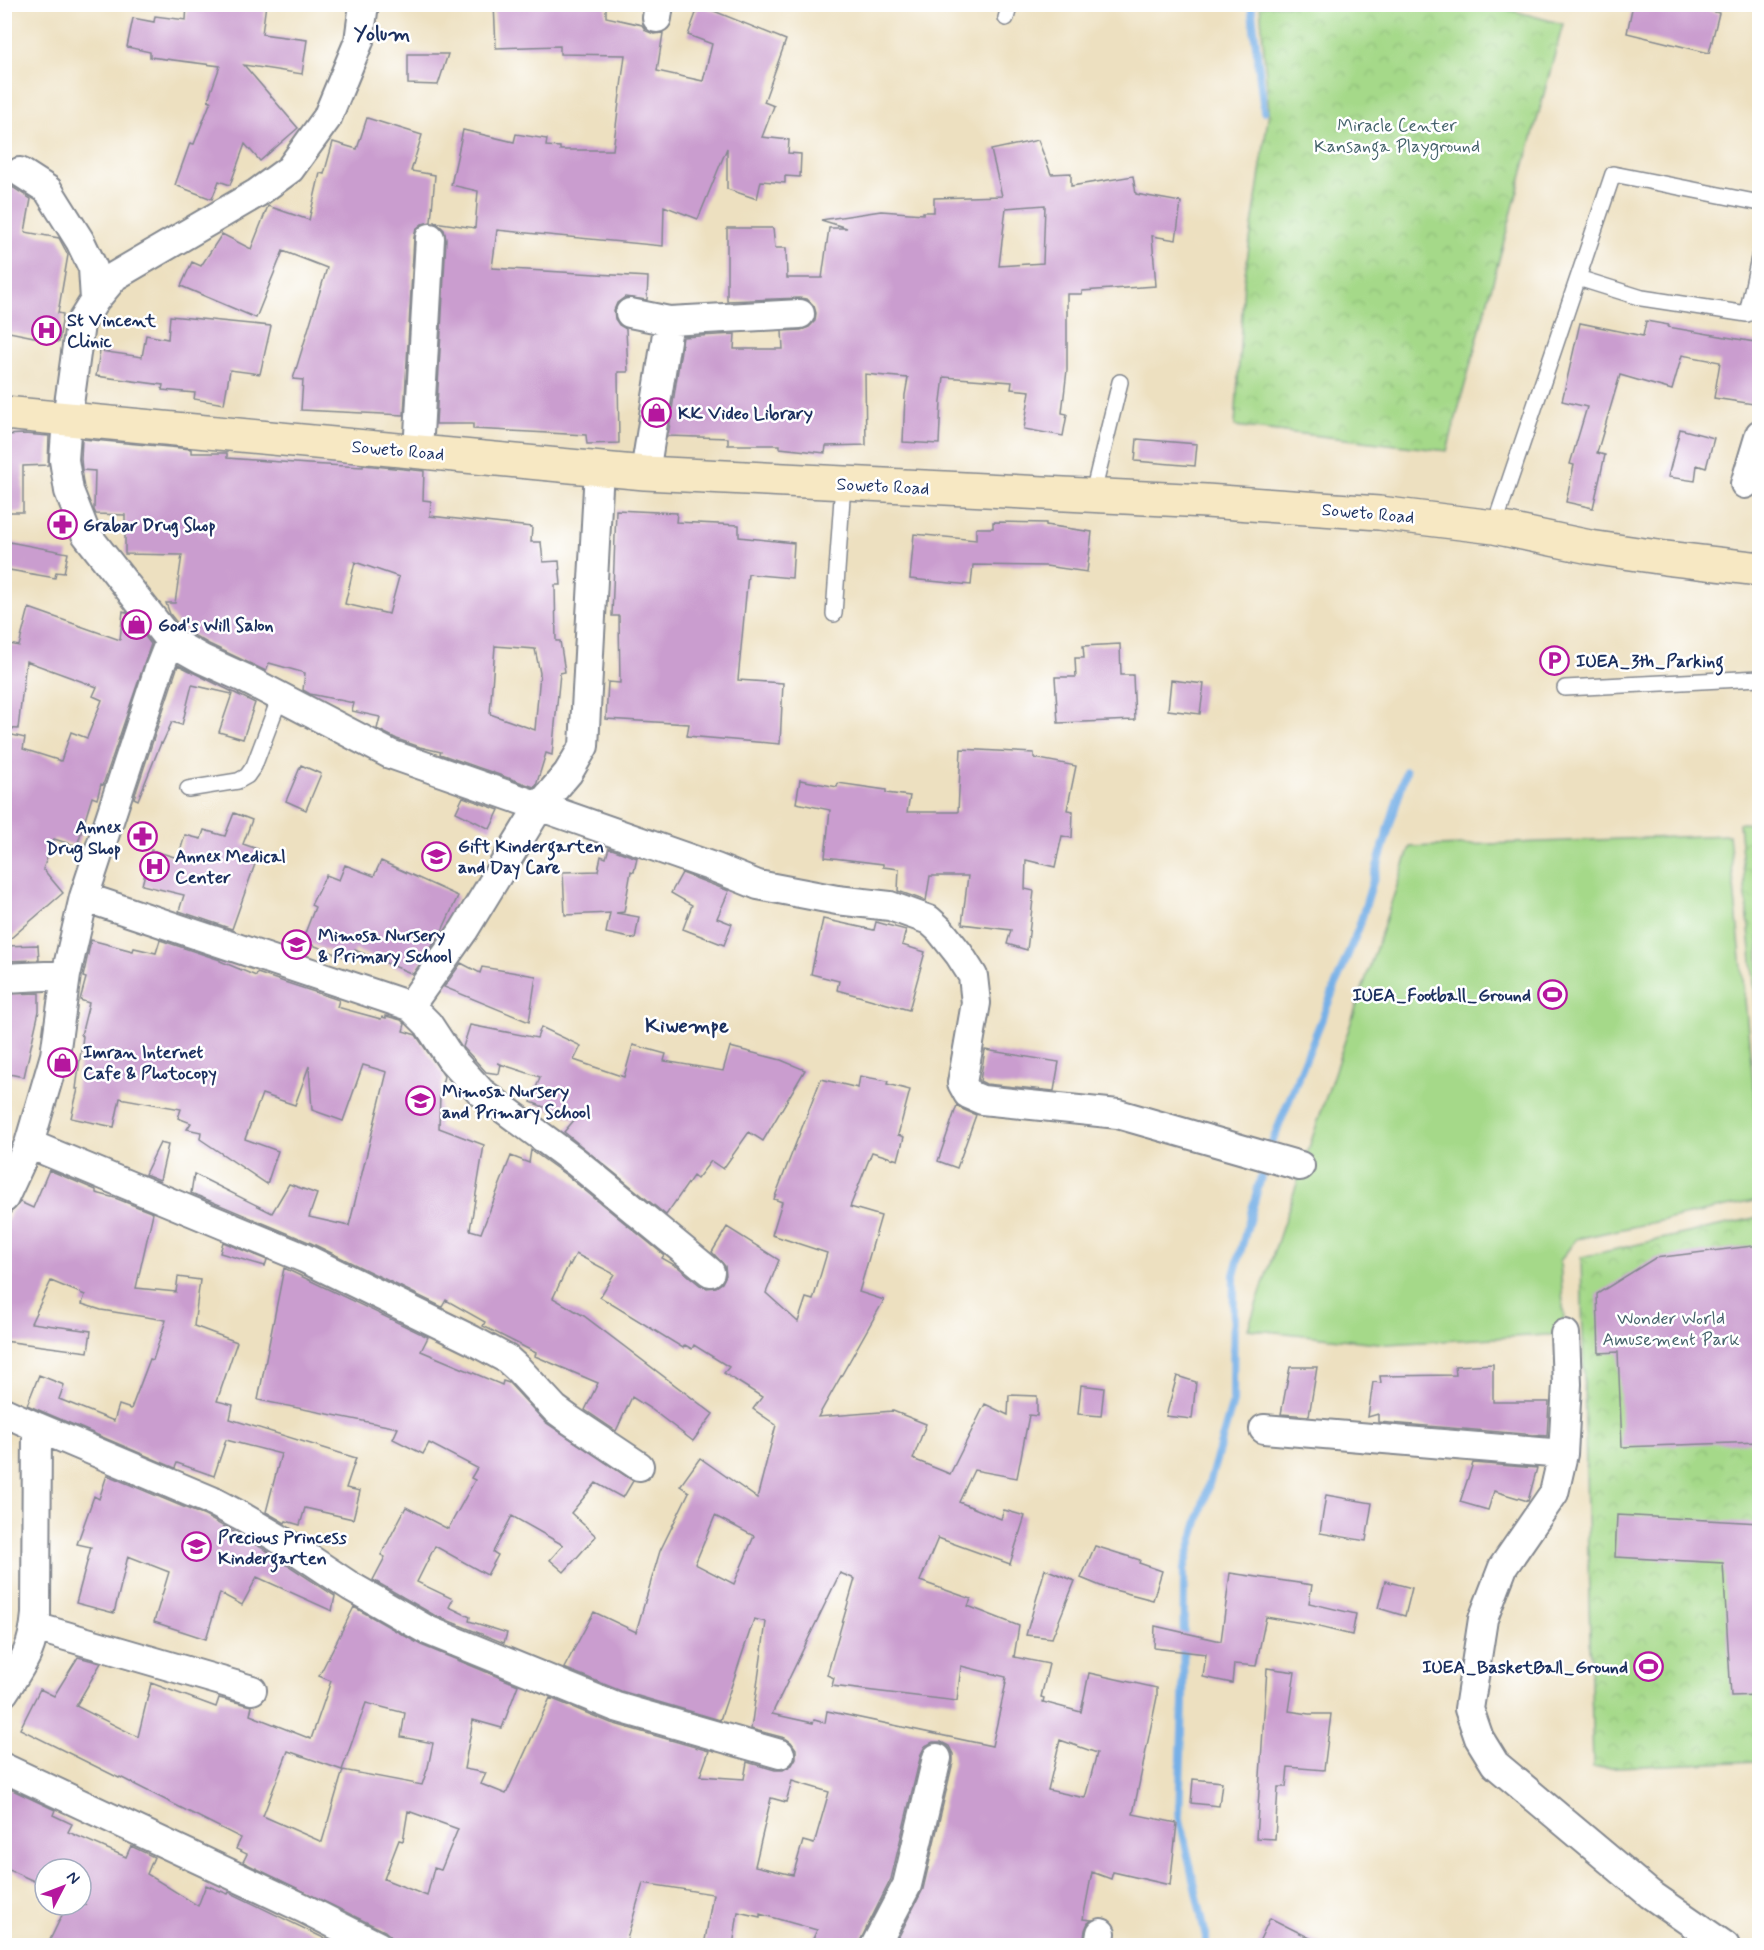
<svg xmlns="http://www.w3.org/2000/svg" width="1764" height="1950" viewBox="0 0 1764 1950" font-family="Mynerve,sans-serif">
<style>
.green{fill:#a5d989;stroke:#608474;stroke-width:1.5}
.park{fill:url(#park-crowns);stroke:#608474;stroke-width:1.5}
.lines{fill:none;stroke-linecap:round;stroke-linejoin:round}
.stream{stroke:#77b0e7;stroke-width:8}
.building{fill:#ca9dcf;fill-rule:evenodd}
.lane-casing{stroke:#84888f;stroke-width:18}
.street-casing{stroke:#84888f;stroke-width:32}
.secondary-casing{stroke:#84888f;stroke-width:36}
.lane{stroke:#fff;stroke-width:15}
.street{stroke:#fff;stroke-width:28}
.secondary{stroke:#f7e8c3;stroke-width:33}
.labels{text-anchor:middle;stroke-width:5;stroke-linejoin:round;paint-order:stroke}
.park-label{font-size:18px;fill:#44626b;stroke:#fff}
.poi-label{font-size:18px;font-weight:bold;fill:#1b2f5e;stroke:#fff;text-anchor:start}
.street-label{font-size:18px;fill:#1b2f5e;stroke:#fff}
.quarter-label{font-size:21px;font-weight:bold;fill:#1b2f5e;stroke:#fff}
</style>
<defs>
<pattern id="park-crowns" width="20" height="18" patternUnits="userSpaceOnUse" patternTransform="scale(1.5)"><rect width="20" height="18" fill="#a5d989"/><path d="M2 6a3 3 0 1 1 6 0M12 15a3 3 0 1 1 6 0" fill="none" stroke="#8dbb79"/></pattern>
</defs>
<rect width="100%" height="100%" fill="#fff"/>
<filter id="ink" filterUnits="userSpaceOnUse"><feTurbulence type="fractalNoise" baseFrequency=".0167" numOctaves="2"/><feDisplacementMap in="SourceGraphic" scale="12" xChannelSelector="R" yChannelSelector="G"/><feConvolveMatrix kernelMatrix="1 2 1 2 8 2 1 2 1" color-interpolation-filters="sRGB"/></filter>
<filter id="wash" filterUnits="userSpaceOnUse"><feTurbulence type="fractalNoise" baseFrequency=".008" numOctaves="4" result="noise"/><feDisplacementMap in="SourceGraphic" scale="24" xChannelSelector="R" yChannelSelector="G"/><feGaussianBlur stdDeviation="1.35" result="paint"/><feColorMatrix in="noise" values="0 0 0 0 0 0 0 0 0 0 0 0 0 0 0 0 0 1.4 0 .05"/><feComposite in="paint" operator="in"/></filter>
<g filter="url(#wash)">
<rect width="100%" height="100%" fill="#ede0c0"/>
<path class="green" d="M1729 835 1759 1144V1200L1576 1239 1560 1261 1565 1334 1387 1344 1248 1329 1410 847Z"/>
<path class="park" d="M1260 5H1491L1563 24 1447 451 1235 426 1244 281 1269 111Z
M1739 823 1759 824V1035Z
M1759 1217V1761L1593 1768 1581 1257Z"/>
<g class="lines">
<path class="stream" d="M1251 4 1264 111
M1206 1946V1937L1179 1815 1183 1703 1184 1569 1233 1402 1234 1275 1267 1155 1359 927 1406 771"/>
</g>
<g id="blocks">
<path class="building" d="M187 4H266L262 34 307 40 302 74 244 65 298 128 260 161 245 144 230 185 219 181 212 199 175 185 190 143 194 144 211 101 208 100 220 66 150 57V52L127 47 133 18 154 22 155 16 186 20Z
M494 4H606V17L642 25 646 31 654 34 663 33 657 71 703 81 712 44 688 35 699 5 786 40 764 102 774 106 762 137 789 140 788 153 801 154 800 177 785 176V183L761 181 757 199 727 189V148L698 219 664 206 663 246 497 230 492 268 648 277 647 300 625 297 617 303 614 310 615 319 619 325 626 329 628 372H618L619 443 587 444 586 435 473 429V424H436L446 239 444 230 439 225 434 222 475 228 478 191 451 185 463 130 514 142 516 134 547 139 546 146 560 147V150H613L625 55 560 54V46L496 48Z
M1633 4H1683L1719 13 1709 53 1627 33Z
M408 54H448L438 85 408 84Z
M367 118 422 135 411 171 435 175 431 222 422 224 416 229 414 237 404 415 301 410 303 380 293 379 327 268 283 251 256 318 181 286 192 262 201 266 222 234 251 249 268 206 309 220 320 173 324 174 333 142 357 149Z
M1038 140 1051 174 1071 173V186L1133 176 1136 194 1181 202 1176 240 1152 236 1156 286 1082 291V294H1067V370L1062 413 1067 414 1063 436 1024 429 1030 391 1011 389 1012 382 944 377 941 401 939 444 903 442 905 395 908 378 865 374 866 445 826 446 825 453 780 448V445H728V438L668 436 683 337 735 334 734 349H783L782 331 801 330 809 327 815 321 816 313 814 306 807 299 799 298 727 301V228H773L775 248H786L787 278H822L829 228H847L821 220 881 211 923 214V212H934V198L1002 196 991 150ZM1045 205 1043 263 999 266 1006 208Z
M4 186 14 188 31 199 25 232 59 238 68 255 58 313 63 314 59 342 4 331Z
M170 316 271 326 260 374 230 370 224 404 194 399 195 393 162 390 163 385 96 376 100 351 142 357 146 335 168 339Z
M1646 321 1669 325 1668 327 1760 343V405L1714 398 1720 362 1682 355 1672 390 1620 375 1597 453 1605 455 1593 508 1566 502 1574 465 1570 464 1587 407 1562 401 1580 323 1643 336Z
M1680 429 1714 438 1706 468 1697 465 1695 481 1668 477Z
M24 434 49 436 48 465 23 466V512H4V435Z
M82 439 191 449V453H227V458L308 464 363 467V465L424 471 423 500 431 501 430 516 532 527 531 542H541L543 562 559 561 561 585H555L556 641H560L565 672 560 673 552 755 546 753 536 786 534 787 440 754 441 752 420 747 397 739 377 729 380 717 352 711 354 703 310 694 303 690 305 673 269 663 266 671 209 644 181 628 170 614 166 603H175L182 555 125 554V515L96 514 94 510 95 471 82 470 81 459ZM355 562 399 577 389 614 345 604ZM495 646 535 649 540 673 535 730 490 714Z
M1137 439 1197 444 1195 466 1135 461Z
M616 510 677 513 676 522 739 525V537L794 543 792 578 748 574 738 680 783 683 780 744 687 736 689 724 606 719 608 682 620 683 619 616H612Z
M993 522 1046 523V525L1092 532 1087 572 1046 566 973 565 971 585 910 579 914 534 976 540V528H993Z
M4 541 68 553 64 573 56 572 55 578 4 569Z
M29 608 120 640 123 611 126 612 151 644 103 785 101 784 97 799 92 797 77 846 54 839 43 869 63 893 4 944V733L25 738 23 749 61 761 71 732 87 738 102 700 93 696 97 687 26 661 18 729 4 728V643L19 646Z
M1120 644 1121 675H1133L1135 720 1058 723 1055 677H1076L1075 658H1084L1083 646Z
M178 665 255 703 243 739 219 732 232 694 192 685 182 725 172 722 162 744 161 743 138 800 134 798Z
M1171 680 1204 684 1200 714 1168 710Z
M961 749 1034 753V758L1076 766 1067 810 1073 811 1072 838 1062 836 1055 867 1026 860 1025 889 1034 891 1027 950 1007 944 1011 930 962 924 968 876H930L926 901 898 891 899 869 883 867V864L825 857 830 810 796 803 800 780 837 787 838 783 886 790V793L910 796 907 812H958Z
M301 765 321 774 306 810 286 801Z
M463 797 499 810 490 829 456 812Z
M234 813 252 820 243 844 260 850 232 929 179 911 184 895 142 885 151 850 178 858 185 835 201 839 204 830 225 836Z
M609 848 637 858 634 872 631 871 624 912 616 913 639 917 635 939 606 933 610 913 565 915 563 872 598 871 601 856 606 858Z
M381 861 458 896 440 935 413 974 355 950 352 960 302 941 315 907 311 905 326 875 339 880 345 865 374 876Z
M682 873 729 891 717 918 732 924 724 945 683 929 692 905 671 893Z
M823 919 874 930 876 922 906 930 902 945 925 952 909 1010 837 990 839 981 811 974Z
M91 940 133 951 134 948 156 953 160 940 220 960V961L256 976 257 973 339 1000 337 1007 381 1019 382 1017 386 1018V1016L401 1020 405 1024 403 1031 416 1035 444 1076 440 1092 439 1128 484 1145 470 1230 481 1233 511 1156 529 1163 531 1150 566 1175 664 1255 662 1258 678 1267 700 1285 707 1288 716 1287 722 1283 726 1275 725 1266 712 1252 727 1227 779 1260 766 1293 798 1322 806 1298 813 1300 827 1253 772 1235 782 1202 774 1199 821 1079 858 1088 860 1076 888 1081 887 1084 910 1090 898 1135 904 1137 898 1160 872 1152 850 1207 881 1216 859 1292 884 1300 818 1417 893 1411 926 1424 913 1459 950 1474 985 1404 1008 1415 1009 1395 1037 1396V1416L1029 1415 1017 1478 974 1470 959 1502 1001 1519 1004 1510 1025 1516 1010 1564 938 1538 920 1581 971 1599 968 1606 1019 1626 1014 1657 1049 1664 1041 1697 1044 1698 1043 1702 1081 1712 1089 1673 1157 1688V1697L1133 1814 1177 1823 1170 1885 1113 1872 1111 1879 1092 1872 1083 1919 1092 1920 1088 1923 1085 1930 1083 1946H894L923 1889 953 1762V1754L949 1746 941 1742H933L925 1746 921 1754 891 1879 859 1943 812 1941 817 1930 760 1914V1917L738 1912 733 1946H704L713 1894 643 1883 625 1946H563L545 1941 543 1946H394L392 1938 385 1931 243 1862 247 1854 236 1849 241 1838 120 1777 119 1778 20 1729 40 1689 54 1696 78 1657 101 1663 76 1706 138 1737 151 1683 216 1707 219 1698 252 1706 250 1715 311 1739 331 1681 319 1676 354 1607 421 1645 518 1685 502 1728 473 1720 464 1769 486 1773 481 1784 506 1794 550 1698 611 1723 709 1751 700 1776 744 1779 747 1762 775 1770H783L792 1765 796 1758V1749L791 1742 785 1738 751 1729 766 1622 754 1619 720 1720 621 1691 564 1668 594 1612 636 1632 660 1551 689 1492 680 1486 700 1458 757 1498 776 1425 753 1409 762 1397 724 1373 729 1367 694 1345 692 1349 685 1345 683 1348 600 1297 614 1274 576 1254 570 1265 569 1264 553 1298 584 1316 713 1414 693 1441 651 1409 632 1397 616 1431 585 1410 598 1383 535 1356 536 1353 483 1326 485 1322 446 1300 442 1307 311 1243 191 1193 194 1174 272 1213 289 1184 317 1194 309 1217 349 1226 387 1072 363 1065 343 1121 312 1110 309 1066 295 1105 262 1094 245 1139 278 1151 267 1184 200 1139 201 1132 187 1129 191 1123 178 1118 181 1109 120 1098 114 1127 71 1118 78 1089H76L83 1036 81 1035 89 1003 80 1000 86 978 83 977ZM715 1516 754 1536 734 1584 695 1564ZM840 1573 855 1579 827 1675 834 1678 832 1686 957 1701 961 1666 1006 1677 1005 1683H1006L992 1746 827 1711 825 1723 814 1720 813 1723 772 1714ZM366 1703 405 1713 401 1737 433 1743 428 1767 422 1785 343 1770 322 1842 263 1816 288 1751 342 1770ZM1060 1740 1097 1753 1085 1798 1048 1790ZM792 1781 829 1792 814 1844 803 1841 793 1875 755 1866 771 1798 786 1802ZM408 1811 458 1829 441 1870 434 1868 427 1896 384 1879 399 1840 403 1841Z
M38 945 39 960 4 961V946Z
M461 963 480 973 482 967 536 976 529 1022 444 987Z
M39 993V1011L24 1077 4 1073V1022L7 1023 9 994Z
M470 1025 537 1038 541 1027 581 1046 574 1060 624 1077 633 1045 666 1054 664 1061 723 1071 730 1047 781 1060 805 1070 763 1141 749 1132 723 1169 711 1161 697 1179 693 1176 666 1215 564 1132 575 1119 531 1102 540 1077 497 1063 501 1064 499 1074 486 1072 463 1047Z
M985 1050 1059 1062 1054 1091 986 1084 980 1081Z
M957 1105 962 1109 976 1115 957 1168 938 1161Z
M160 1143 168 1145 160 1180 145 1174Z
M49 1170 96 1190V1193L115 1198 153 1213 136 1288 176 1292 178 1277 200 1280 194 1326 237 1342 217 1401 233 1405 230 1419 356 1458 346 1488 360 1491 353 1519 305 1508 300 1525 286 1521 285 1523 266 1512 281 1454 226 1440 214 1476 177 1463 175 1468 27 1405 39 1375 64 1385 59 1399 114 1421 119 1405 131 1409 150 1359 153 1360 166 1320 101 1310 82 1304 85 1295 51 1281 31 1323 91 1331 88 1352 4 1341V1228L11 1212 20 1202 33 1208Z
M223 1242 267 1260 265 1266 220 1253Z
M1760 1245V1442L1622 1447 1618 1352 1599 1353 1597 1294 1655 1258Z
M284 1268 428 1337 421 1351 502 1385 503 1381 509 1383 545 1422 633 1481 623 1498 596 1483 571 1513 596 1536 564 1572 550 1560 563 1545 512 1516 493 1552 498 1555 487 1575 435 1546 417 1582 453 1599 449 1607 470 1617 469 1621 507 1633 504 1643 434 1615 373 1580 385 1557 381 1555 406 1507 448 1529 475 1480 471 1478 477 1468 429 1443 423 1454 393 1439 398 1428 258 1400Z
M1493 1364V1402H1549L1547 1436 1378 1422V1414L1368 1417 1373 1382 1381 1383 1380 1376 1456 1375 1455 1366Z
M1290 1367H1317L1309 1416 1281 1414Z
M1177 1376 1196 1382 1192 1419 1166 1416Z
M1081 1385 1104 1388 1101 1416 1078 1414Z
M1473 1463 1537 1468 1528 1501 1494 1491 1488 1510 1460 1502Z
M107 1475 205 1516 269 1552 268 1556 291 1567 335 1596 332 1611 257 1577 242 1605 220 1593 206 1639 154 1622 169 1572 128 1556 114 1613 76 1603 91 1547 77 1544 94 1496 99 1499Z
M1326 1495 1372 1503 1366 1541 1320 1533Z
M1617 1515 1760 1523V1695L1731 1696 1723 1563 1615 1557Z
M1095 1546 1140 1560 1139 1563 1162 1571 1153 1600 1103 1587 1081 1578Z
M1045 1569 1075 1581 1052 1638 1026 1635Z
M1230 1573 1312 1585 1309 1603 1356 1614 1352 1635 1303 1623 1266 1617 1256 1666 1234 1664 1232 1683 1203 1677 1206 1654 1154 1648 1155 1626 1221 1641Z
M1385 1581 1412 1588 1405 1616 1378 1608Z
M1267 1668 1295 1672 1289 1711 1309 1714H1331L1324 1770 1288 1767 1286 1787H1278L1275 1839 1256 1838Z
M1193 1779 1222 1782 1219 1806 1191 1803Z
M4 1786 55 1810 53 1815 72 1824 68 1832 126 1857 131 1846 154 1857 147 1874 198 1906 206 1885 228 1894 229 1892 340 1946H47L67 1905H86L81 1903V1869H45V1886L5 1868Z
M1270 1918 1326 1946H1257Z"/>
</g>
</g>
<g filter="url(#ink)">
<use href="#blocks" fill-opacity="0" stroke="#84888f" stroke-width="1.5"/>
<g class="lines">
<defs>
<path id="lane" d="M1006 18 1010 4
M1578 278 1642 298 1747 314 1760 253
M1092 497 1120 382
M1494 527 1613 174 1760 203
M834 614 843 484
M1565 688 1760 678
M188 789 238 781 247 776 254 766 280 697"/>
<path id="street" d="M657 18 659 4
M20 172 48 190 80 241 93 268 95 300
M630 313 669 321 645 473
M669 321 800 314
M418 452 430 238
M1745 484 1760 434
M170 641 202 659 244 678 390 754 716 868 758 885 837 900 890 906 929 920 940 930 959 954 973 976 976 1003 962 1083 968 1094 982 1100 1118 1114 1300 1166
M84 897 410 1006 428 1024 451 1059 481 1092 576 1162 710 1272
M4 978 66 975
M410 1006 464 930 539 807 568 773 584 746 599 469
M29 1144 304 1258 472 1340 507 1359 518 1369 555 1409 570 1420 639 1466
M4 1198 29 1144 55 1055 66 975 84 897 159 669 170 641 86 534 69 491 64 460 67 419 80 324 95 300 115 276 257 193 290 169 327 118 359 41 364 4
M1565 1334 1567 1384 1563 1454 1554 1493 1503 1567 1483 1619 1469 1709 1479 1738 1495 1764 1650 1894 1725 1946
M4 1412 37 1427 212 1501 244 1518 278 1538 350 1586 427 1630 616 1707 780 1754
M1264 1429 1563 1454
M35 1627 252 1690
M4 1692C23 1663 33 1650 36 1614L37 1427
M4 1768 303 1908 378 1946
M875 1946 907 1885 937 1758
M1099 1946 1101 1933"/>
<path id="secondary" d="M4 413 645 473 1206 501 1379 513 1494 527 1590 547 1665 558 1760 569"/>
</defs>
<use href="#lane" class="lane-casing"/>
<use href="#street" class="street-casing"/>
<use href="#secondary" class="secondary-casing"/>
<use href="#lane" class="lane"/>
<use href="#street" class="street"/>
<use href="#secondary" class="secondary"/>
</g>
</g>
<defs>
<symbol id="hospital-ring" viewBox="-11 -11 22 22"><circle r="9.5" fill="#fff" stroke="#b5179e" stroke-width="1.5"/><path d="M-5-5h3v3.5h4V-5h3V5h-3V1.5h-4V5h-3Z" fill="#b5179e"/></symbol>
<symbol id="shop-ring" viewBox="-11 -11 22 22"><circle r="9.5" fill="#fff" stroke="#b5179e" stroke-width="1.5"/><path d="M-5-2.5h2.3a2.7 3.5 0 0 1 5.4 0H5L5.5 6h-11ZM-1.5-2.5h3a1.5 2.3 0 0 0-3 0Z" fill="#b5179e"/></symbol>
<symbol id="pharmacy-ring" viewBox="-11 -11 22 22"><circle r="9.5" fill="#fff" stroke="#b5179e" stroke-width="1.5"/><path d="M-2-6h4v4h4v4h-4v4h-4v-4h-4v-4h4Z" fill="#b5179e"/></symbol>
<symbol id="parking-ring" viewBox="-11 -11 22 22"><circle r="9.5" fill="#fff" stroke="#b5179e" stroke-width="1.5"/><path d="M-3.5-5.5H1a3.5 3.5 0 0 1 0 7H-1V5.5H-3.5ZM-1-3.4V-.6H.8a1.4 1.4 0 0 0 0-2.8Z" fill="#b5179e"/></symbol>
<symbol id="school-ring" viewBox="-11 -11 22 22"><circle r="9.5" fill="#fff" stroke="#b5179e" stroke-width="1.5"/><path d="M0-5L7-2L0 1L-7-2ZM-4 1L0 2.5L4 1V4Q0 6-4 4Z" fill="#b5179e"/></symbol>
<symbol id="stadium-ring" viewBox="-11 -11 22 22"><circle r="9.5" fill="#fff" stroke="#b5179e" stroke-width="1.5"/><path d="M0-5a6.5 5 0 1 0 0 10a6.5 5 0 1 0 0-10ZM-3.5-1.8h7v3.6h-7Z" fill="#b5179e"/></symbol>
</defs>
<g fill-rule="evenodd">
<use href="#hospital-ring" x="30" y="314" width="33" height="33"/>
<use href="#shop-ring" x="640" y="396" width="33" height="33"/>
<use href="#pharmacy-ring" x="46" y="508" width="33" height="33"/>
<use href="#shop-ring" x="120" y="608" width="33" height="33"/>
<use href="#parking-ring" x="1538" y="644" width="33" height="33"/>
<use href="#pharmacy-ring" x="126" y="820" width="33" height="33"/>
<use href="#school-ring" x="420" y="840" width="33" height="33"/>
<use href="#hospital-ring" x="138" y="850" width="33" height="33"/>
<use href="#school-ring" x="280" y="928" width="33" height="33"/>
<use href="#stadium-ring" x="1536" y="978" width="33" height="33"/>
<use href="#shop-ring" x="46" y="1046" width="33" height="33"/>
<use href="#school-ring" x="404" y="1084" width="33" height="33"/>
<use href="#school-ring" x="180" y="1530" width="33" height="33"/>
<use href="#stadium-ring" x="1632" y="1650" width="33" height="33"/>
</g>
<g class="labels">
<g class="park-label">
<text x="1397" y="131">Miracle Center<tspan x="1397" dy="21">Kansanga Playground</tspan></text>
<text x="1671" y="1324">Wonder World<tspan x="1671" dy="21">Amusement Park</tspan></text>
</g>
<g class="poi-label">
<text x="67" y="326">St Vincent<tspan x="67" dy="21">Clinic</tspan></text>
<text x="678" y="419">KK Video Library</text>
<text x="83" y="531">Grabar Drug Shop</text>
<text x="158" y="631">God's Will Salon</text>
<text x="1576" y="667">IUEA_3th_Parking</text>
<text x="121" y="833" text-anchor="end">Annex<tspan x="121" dy="21">Drug Shop</tspan></text>
<text x="458" y="852">Gift Kindergarten<tspan x="458" dy="21">and Day Care</tspan></text>
<text x="175" y="862">Annex Medical<tspan x="175" dy="21">Center</tspan></text>
<text x="318" y="941">Mimosa Nursery<tspan x="318" dy="21">&amp; Primary School</tspan></text>
<text x="1531" y="1001" text-anchor="end">IUEA_Football_Ground</text>
<text x="83" y="1058">Imran Internet<tspan x="83" dy="21">Cafe &amp; Photocopy</tspan></text>
<text x="442" y="1097">Mimosa Nursery<tspan x="442" dy="21">and Primary School</tspan></text>
<text x="218" y="1543">Precious Princess<tspan x="218" dy="21">Kindergarten</tspan></text>
<text x="1628" y="1673" text-anchor="end">IUEA_BasketBall_Ground</text>
</g>
<g class="street-label">
<text transform="translate(398 450) rotate(5)" y="6">Soweto Road</text>
<text transform="translate(883 486) rotate(3)" y="6">Soweto Road</text>
<text transform="translate(1368 513) rotate(5)" y="6">Soweto Road</text>
</g>
<g class="quarter-label">
<text x="382" y="40">Yolum</text>
<text x="687" y="1032">Kiwempe</text>
</g>
</g>
<rect width="1764" height="1950" fill="none" stroke="#fff" stroke-width="24"/>
<g transform="translate(63 1887) rotate(48)"><circle r="28" fill="#ffffff" stroke="#a4acbf" stroke-width="1.5"/>
<path d="M0-4.5L10 22L0 15L-10 22Z" fill="#b5179e"/>
<text y="-9" font-size="16" font-weight="bold" text-anchor="middle" fill="#1b2f5e">N</text>
</g>
</svg>
